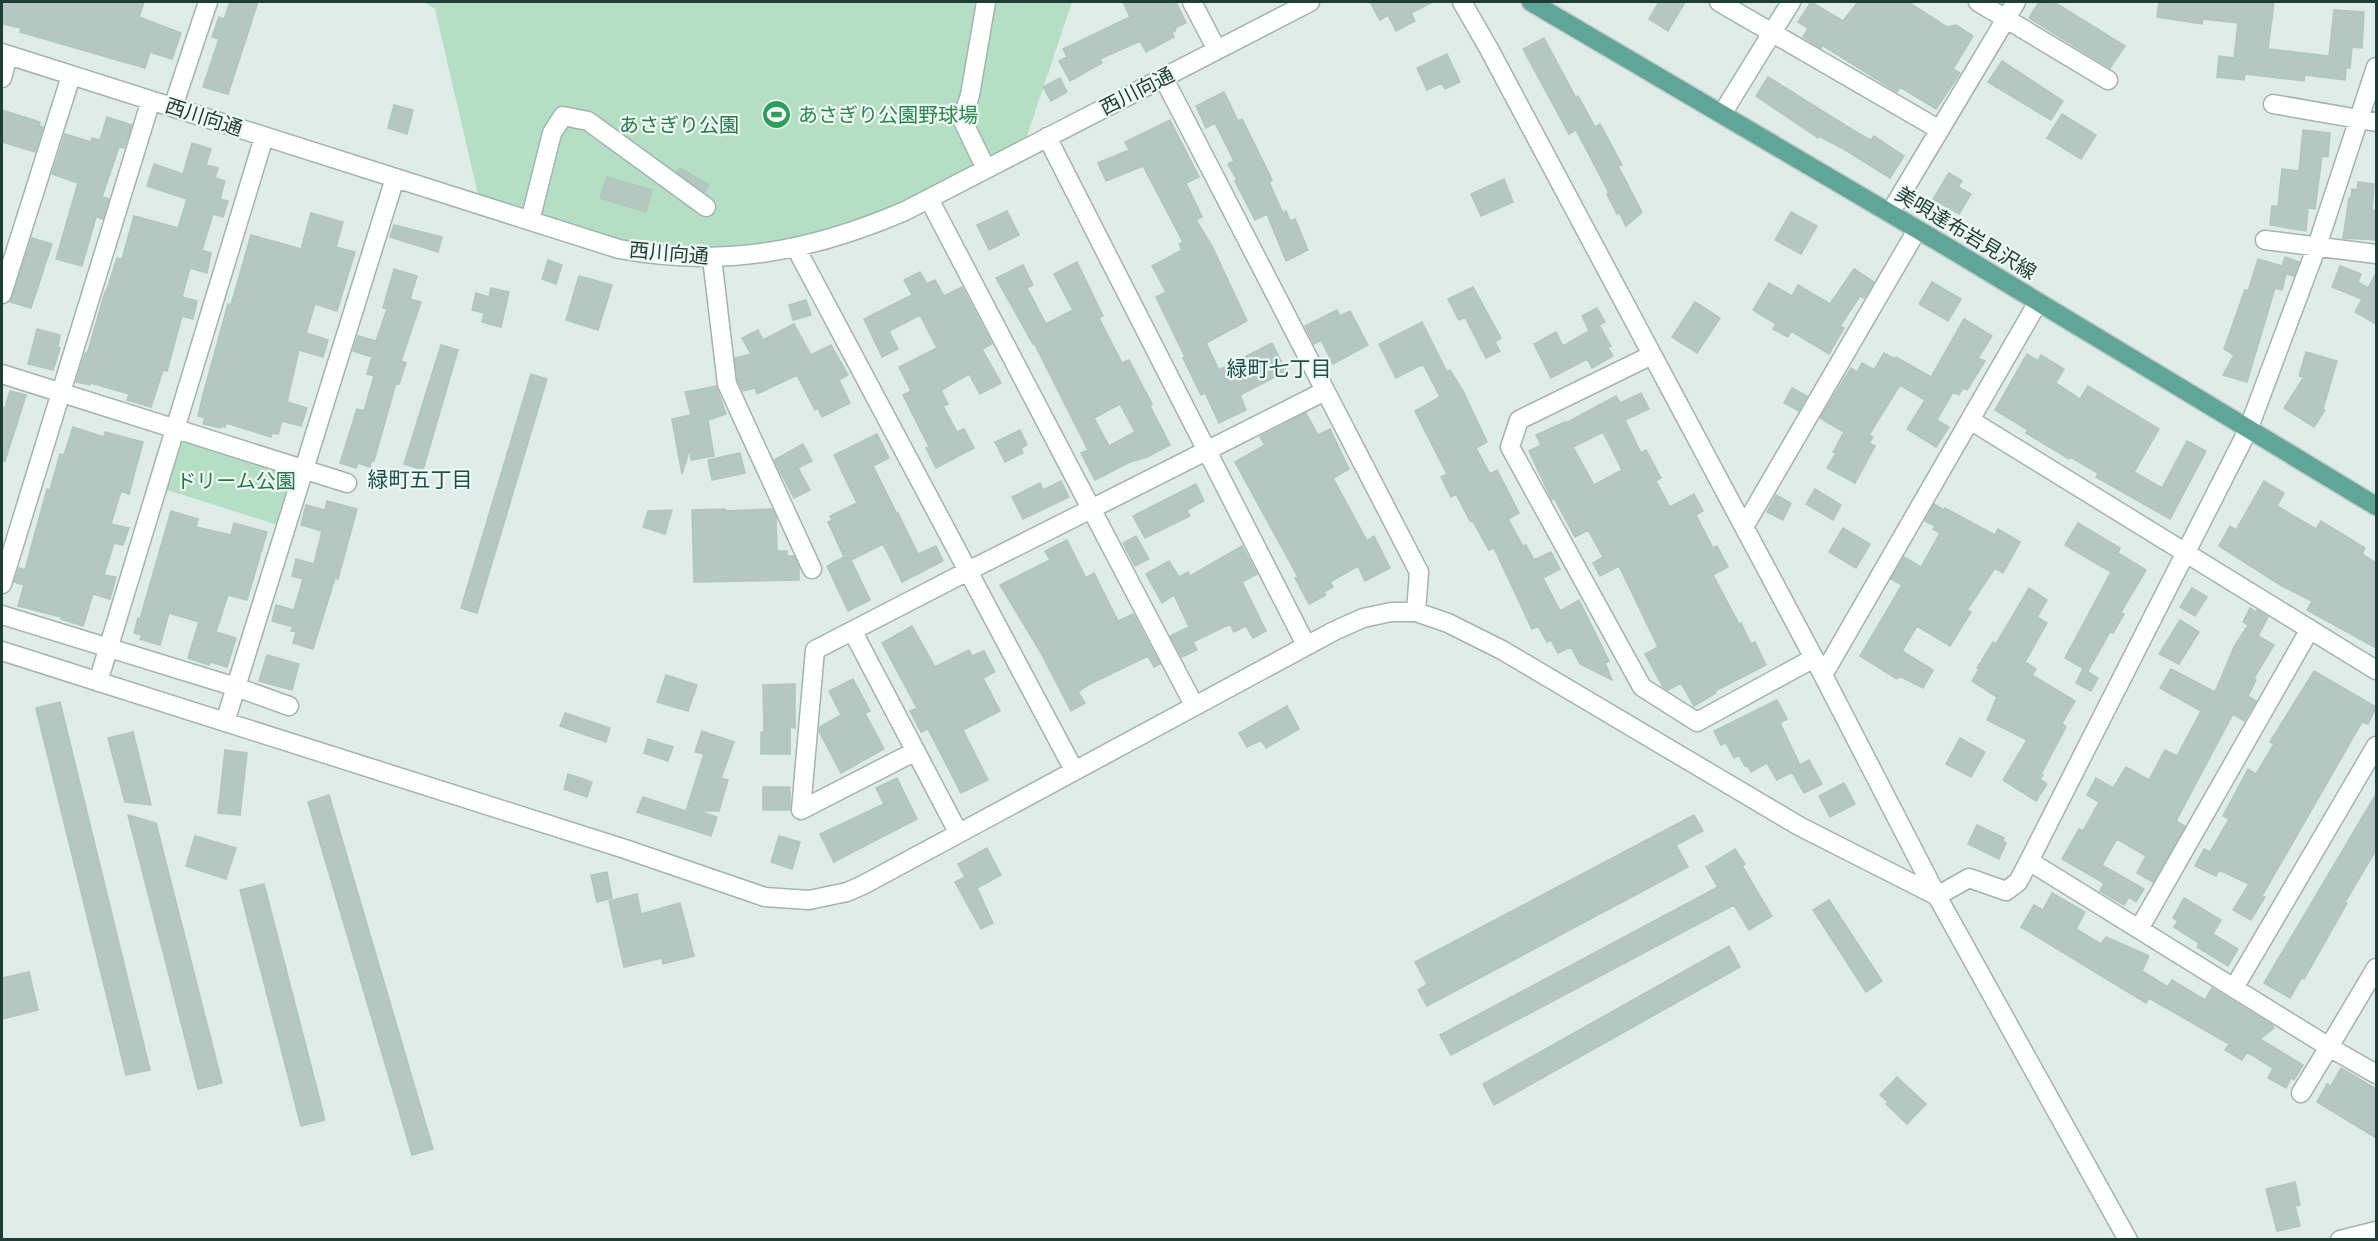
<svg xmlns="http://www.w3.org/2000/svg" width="2378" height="1241" viewBox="0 0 2378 1241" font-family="Cabin,'Noto Sans JP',sans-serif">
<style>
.green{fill:#b5dfc4}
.building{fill:#b4c7c0;stroke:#b1c6bf;stroke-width:1.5;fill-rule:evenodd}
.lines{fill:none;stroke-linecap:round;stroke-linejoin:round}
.minor-casing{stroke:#a1b4af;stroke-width:21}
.major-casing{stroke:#c0c9c7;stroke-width:21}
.minor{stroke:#fff;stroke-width:18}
.major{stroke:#5fa699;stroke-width:18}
.labels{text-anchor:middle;stroke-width:4.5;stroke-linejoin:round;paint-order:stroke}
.street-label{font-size:20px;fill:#1e3d37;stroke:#f0f8f4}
.leisure-label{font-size:20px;fill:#27864d;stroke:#f0f8f4;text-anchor:start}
.park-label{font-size:20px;fill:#25784b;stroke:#f0f8f4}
.neighbourhood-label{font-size:21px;fill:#195148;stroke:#f0f8f4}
</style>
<rect width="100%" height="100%" fill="#dfece7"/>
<path class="green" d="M424 2H1072L1025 142 936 187 857 223 805 238 741 249 678 250 617 242 479 199 435 9Z
M175 432 301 472 284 527 158 487Z"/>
<path class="building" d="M2 2H144L139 17 181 33 172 59 150 52 145 68 20 32 21 28 2 24Z
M230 2H258L228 94 203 87 219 39 212 37 219 17 224 19Z
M1123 2H1176L1186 23 1175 28 1176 30 1172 33 1174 37 1146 52 1140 41 1100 59 1102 63 1070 81 1059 61 1067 57 1063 49 1130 17Z
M1370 2H1433L1411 13 1415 21 1396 31 1388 15 1380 20Z
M1659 2H1685L1668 31 1649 19Z
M1811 2 1843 21 1858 2H1908L1947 27 1956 25 1973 36 1953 69 1960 73 1936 109 1900 87 1897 92 1822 45 1821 48 1803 37 1808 28 1798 22Z
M2039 2H2054L2125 46 2110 68 2029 18Z
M2159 2H2274L2268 49 2329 56 2334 10 2364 12 2362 48 2352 47 2350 68H2346L2345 80 2305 75 2304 81 2245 74 2244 80 2217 77 2219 56 2234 58 2238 23 2203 19 2202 24 2157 17Z
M1544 38 1576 98 1578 96 1595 127 1600 124 1622 165 1618 166 1642 212 1626 226 1619 212 1617 214 1607 194 1609 193 1576 130 1569 134 1523 49Z
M1447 54 1460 82 1445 89 1442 83 1427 90 1417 68Z
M2002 61 2063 101 2051 120 1988 82Z
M1768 77 1856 132 1871 140 1874 136 1904 156 1890 178 1847 151 1819 136 1818 138 1756 96Z
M1060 78 1067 92 1051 101 1043 87Z
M1224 92 1238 121 1242 119 1255 145 1272 180 1269 182 1283 213 1286 211 1290 221 1295 219 1308 250 1286 261 1267 214 1255 220 1235 181 1237 180 1228 164 1234 161 1215 123 1206 128 1196 106Z
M394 105 413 110 407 134 388 128Z
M2 110 40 122 39 126 43 127 35 152 2 142Z
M2062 114 2096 135 2081 159 2047 138Z
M107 117 132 125 124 148 119 147 102 197 109 199 103 219 96 217 82 266 56 259 78 183 52 174 65 134 91 142 92 138 100 140Z
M1170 120 1199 177 1186 183 1202 217 1196 220 1212 246 1247 321 1206 343 1219 370 1272 343 1286 371 1240 395 1246 410 1219 423 1205 393 1201 395 1183 358 1185 357 1156 297 1166 292 1152 266 1182 250 1179 244 1183 242 1143 166 1106 181 1098 163 1129 150 1125 142Z
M2303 130 2330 133 2328 157 2322 156 2315 209 2308 208 2306 231 2270 225 2272 206H2278L2282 169 2299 171Z
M192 143 211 149 206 165 218 168 215 178 225 181 220 199 228 201 223 217 213 214 202 250 211 253 207 273 190 268 182 297 197 301 193 319 182 316 167 371 163 370 151 407 127 400 129 394 91 383 90 385 76 382 85 354 88 351 105 292H106L117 258 122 259 134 216 178 228 187 199 147 186 154 164 183 174Z
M680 168 709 185 705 192 677 172Z
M1949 173 1962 181 1958 187 1971 194 1959 214 1933 199Z
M607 177 652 190 646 212 600 198Z
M1504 179 1513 202 1481 216 1471 194Z
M2358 182 2374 184 2372 210 2376 211V240L2343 238 2349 198H2351L2352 189 2357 190Z
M1007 211 1019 235 989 250 977 225Z
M1791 212 1817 226 1801 254 1775 240Z
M311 213 343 222 336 247 355 252 337 311 315 304 306 333 328 340 323 357 299 350 287 402 307 408 301 426 282 421 278 434 272 433 271 437 226 423 225 427 222 426 221 428 203 424 205 418 198 416 203 395 228 304 231 305 251 235 301 249Z
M394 225 442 237 438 252 390 237Z
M32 238 52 244 31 308 10 302Z
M2285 257 2299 262 2294 276 2286 274 2282 290 2275 288 2247 382 2223 375 2234 355 2224 349 2245 290 2248 291 2258 259 2282 266Z
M548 260 562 265 556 284 542 279Z
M1077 262 1103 316 1099 318 1122 363 1129 360 1152 404 1150 406 1170 445 1147 457 1130 462 1095 480 1081 453 1088 450 1034 343 1033 344 996 278 1023 265 1033 285 1027 288 1046 324 1073 310 1054 274ZM1120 404 1135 432 1109 446 1094 418Z
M2340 266 2361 274 2358 282 2368 288 2376 273V324L2355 312 2362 299 2332 287Z
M394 269 417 276 410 299 421 302 401 361 406 363 399 384 396 383 374 461 372 460 370 467 358 463 356 468 340 463 357 409 364 411 374 376 367 374 372 357 353 351 358 336 376 341 387 309 383 308Z
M1854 269 1874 282 1864 298 1860 296 1840 326 1844 328 1829 354 1791 331 1788 337 1773 329 1776 324 1753 310 1769 283 1792 296 1798 285 1830 304Z
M920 272 927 284 935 280 944 296 962 287 992 344 982 349 1001 383 980 394 969 374 941 390 948 404 943 406 957 432 964 429 974 448 936 468 926 448 929 447 903 395 911 391 899 367 937 348 920 315 889 331 898 349 882 357 864 319 912 295 904 280Z
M579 276 612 285 598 330 566 320Z
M1932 282 1961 299 1948 321 1919 304Z
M1473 287 1501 338 1495 342 1500 351 1486 358 1465 317 1459 320 1448 299Z
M491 288 509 292 501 327 482 322 484 313 472 310 476 293 489 297Z
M806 300 811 315 793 320 789 305Z
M1695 302 1720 318 1697 353 1672 337Z
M1597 308 1605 322 1599 325 1611 346 1608 348 1613 356 1592 368 1587 359 1551 378 1534 344 1556 332 1563 346 1589 331 1582 316Z
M1337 310 1340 316 1350 311 1368 345 1333 364 1321 340 1314 344 1305 326Z
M1964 319 1992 336 1978 358 1985 361 1967 390 1963 388 1959 395 1953 392 1937 420 1949 427 1936 447 1907 429 1925 400 1900 385 1869 435 1873 437 1869 443 1875 446 1855 483 1827 468 1836 453 1833 452 1844 432 1820 418 1851 368 1857 372 1862 363 1874 370 1884 353 1895 359 1896 357 1931 377Z
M1422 322 1447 372 1450 370 1463 391 1487 442 1476 448 1490 474 1497 470 1519 513 1508 519 1523 546 1526 545 1534 560 1551 552 1560 569 1543 578 1560 611 1579 600 1609 661 1605 663 1612 680 1580 664 1571 647 1558 653 1551 640 1547 642 1538 626 1532 629 1494 548 1489 550 1472 520 1470 521 1456 494 1451 497 1441 477 1447 474 1415 411 1440 397 1439 395 1423 364 1396 378 1379 344Z
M794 324 811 355 831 345 848 375 839 380 850 403 822 417 818 408 815 410 797 375 757 394 755 388 743 391 738 381 735 358 751 354 742 338 758 330 763 340Z
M37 329 60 335 58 347 60 348 53 370 28 364Z
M441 345 458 350 423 470 404 464Z
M2306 352 2337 361 2323 409 2325 410 2314 427 2284 408 2304 377 2299 376Z
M2027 354 2038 361 2041 355 2064 369 2056 383 2080 399 2088 386 2159 429 2134 472 2162 488 2187 441 2206 451 2170 519 2096 477 2098 473 2070 457 2069 459 2026 433 2028 430 1995 410Z
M531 374 547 379 477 613 461 608Z
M716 386 726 414 708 420 714 456 691 460 690 448 682 474 672 419 691 415 685 392Z
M1792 388 1807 396 1799 411 1784 403Z
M10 391 26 395 5 461H2V407L5 408Z
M1641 393 1649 409 1625 420 1641 453 1646 450 1661 478 1656 481 1670 507 1694 494 1703 511 1696 515 1713 548 1717 546 1728 567 1713 575 1739 624 1741 623 1751 644 1755 642 1766 665 1715 691 1716 693 1694 706 1681 683 1668 690 1663 687 1645 654 1658 647 1619 566 1600 576 1593 563 1603 557 1588 530 1575 537 1554 498 1552 500 1529 451 1541 445 1536 435 1565 422 1566 423 1616 396 1620 403ZM1603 432 1622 470 1594 485 1573 447Z
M1306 413 1318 435 1330 429 1349 469 1333 478 1367 541 1374 536 1390 568 1365 581 1358 566 1330 582 1333 587 1324 592 1326 595 1309 604 1295 578 1298 577 1235 462 1265 445 1260 437Z
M73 427 104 437 105 432 143 442 129 494 121 491 111 524 129 528 123 545 114 543 104 575 116 577 110 599 93 594 83 626 61 619V617L18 606 24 585 14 582 19 568 25 570 47 489 50 490 60 454 64 455Z
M1020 430 1027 445 1021 448 1023 453 1005 462 995 442Z
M877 434 889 458 873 466 897 514 898 513 918 554 936 546 943 561 902 582 883 544 851 560 870 600 848 611 827 566 844 557 828 522 832 520 830 516 857 503 834 455Z
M803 444 812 461 798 468 810 490 794 498 774 460Z
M740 453 745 473 712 480 708 460Z
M1061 481 1069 497 1023 519 1012 497 1040 483 1043 490Z
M2264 481 2284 493 2277 506 2316 529 2321 521 2365 548 2362 554 2376 563V648L2307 610 2312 601 2282 586 2219 546 2230 526 2236 530Z
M1196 484 1204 501 1187 510 1190 516 1145 538 1133 516Z
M1815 489 1841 505 1833 520 1806 504Z
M1776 495 1791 503 1783 520 1767 512Z
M327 501 357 509 338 579 335 578 313 649 293 643 296 632 291 631 293 627 272 621 276 605 294 610 303 579 292 576 296 559 314 564 322 531 301 525 306 505 325 510Z
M1934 504 1944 510 1945 508 1995 535 1998 529 2020 542 2003 573 1995 568 1967 610 1971 612 1950 646 1917 626 1902 651 1933 670 1923 688 1899 676 1897 679 1860 656 1902 585 1891 579 1904 557 1921 567 1940 533 1933 529 1935 526 1925 521Z
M725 509V511L772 509 776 517 777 551H787V556H794L799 567V580L694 582 692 510Z
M672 510 665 534 643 527 648 511Z
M171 511 198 519 196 527 231 535 234 523 267 532 247 600 228 595 216 632 236 638 227 667 210 662 209 665 188 658 199 622 169 613 160 645 140 639 142 635 134 633 138 618 140 619Z
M2078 523 2120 548 2118 553 2146 570 2121 612 2124 614 2113 633 2110 632 2088 671 2065 658 2111 572 2065 545Z
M1843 528 1870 544 1856 568 1829 552Z
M1136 536 1149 559 1135 566 1123 543Z
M1067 540 1086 578 1094 573 1118 621 1133 614 1160 664 1154 667 1148 656 1090 684 1078 692 1085 703 1071 711 1041 653 1000 585 1050 560 1045 551Z
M1242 546 1257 574 1242 582 1266 631 1253 638 1246 626 1234 632 1230 624 1193 642 1197 650 1182 657 1170 636 1189 627 1174 595 1162 603 1146 574 1169 561 1179 577 1188 572 1190 576Z
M2029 588 2047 600 2037 617 2047 623 2025 662 2036 669 2032 675 2075 701 2062 723 2066 727 2041 774 2043 775 2040 779 2047 784 2036 801 2003 780 2027 740 1987 720 1997 697 1972 681 1979 669 1977 668 1993 642 1996 644Z
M2192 588 2207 597 2195 616 2180 607Z
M2250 608 2256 612 2257 610 2268 617 2258 636 2274 645 2254 678 2256 680 2248 696 2256 701 2244 721 2233 714 2176 821 2185 826 2153 882 2137 873 2146 856 2117 839 2102 865 2144 889 2136 902 2129 897 2124 905 2100 891 2104 883 2062 859 2079 829 2083 831 2099 802 2087 795 2096 778 2113 788 2126 767 2149 780 2165 750 2177 756 2201 711 2160 688 2171 669 2215 692 2234 647 2248 625 2243 622Z
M2180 620 2199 632 2179 664 2159 654Z
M912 626 935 667 969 650 972 656 984 651 995 672 983 678 1000 711 963 730 988 780 961 793 928 729 921 732 910 711 917 708 882 643Z
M267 655 299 664 292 690 259 681Z
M2083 669 2098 678 2091 691 2076 683Z
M2314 671 2376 707 2368 724 2362 722 2262 896 2265 897 2251 920 2233 910 2249 884 2219 870 2216 876 2195 866 2204 849 2210 852 2229 819 2223 816 2248 769 2256 774 2274 744 2270 742Z
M666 675 697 685 688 711 657 702Z
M853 679 870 711 865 713 884 749 841 773 819 731 820 727 841 715 829 691Z
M795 684V728L790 727V754H761V732H764L763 685Z
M1777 700 1787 719 1780 723 1800 765 1809 760 1822 784 1804 793 1792 772 1777 780 1767 763 1751 772 1747 765 1745 766 1739 755 1734 758 1726 743 1721 745 1714 731Z
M60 702 150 1070 126 1075 36 708Z
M1287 706 1299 729 1266 748 1261 740 1247 747 1239 733Z
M565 713 610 728 606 742 560 726Z
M702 731 734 742 721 778 728 780 719 811H699L717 817 711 836 637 812 643 797 686 811 704 754 695 752Z
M133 732 151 805 125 802 108 738Z
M1960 738 1985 752 1971 777 1946 764Z
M648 739 673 747 668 761 644 753Z
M225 750 247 753 240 815 218 813Z
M568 774 592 782 587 797 564 789Z
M897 778 917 819 834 862 820 834 884 804 876 788Z
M1844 783 1855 804 1830 817 1819 796Z
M763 787H790V810H763Z
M2376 794V850L2345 902 2347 903 2304 979 2302 977 2290 998 2264 983Z
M329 795 433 1149 412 1155 308 802Z
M128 815 156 823 222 1083 198 1089Z
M1694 815 1703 831 1676 845 1688 867 1427 1006 1418 990 1427 984 1415 962Z
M1977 825 2004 838 2003 841 2006 843 1999 859 1968 844Z
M195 836 236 848 226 879 186 866Z
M779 836 800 842 792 869 771 862Z
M987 848 1001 875 977 888 993 923 981 929 955 882 965 877 958 864Z
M1735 849 1745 864 1742 866 1772 916 1749 930 1734 905 1451 1055 1440 1035 1718 887 1706 867Z
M607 872 612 898 597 902 591 875Z
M264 884 325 1120 301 1126 240 890Z
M2052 893 2085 912 2076 929 2101 944 2106 937 2149 956 2142 971 2168 987 2172 980 2205 1000 2212 988 2272 1025 2274 1028 2260 1039 2303 1065 2294 1080 2291 1078 2286 1088 2268 1078 2273 1068 2247 1052 2242 1060 2225 1050 2229 1044 2149 998 2146 1003 2021 927 2034 905 2043 910Z
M637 894 641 914 680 903 694 956 663 964 662 958 624 967 609 901Z
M2184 898 2221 920 2213 934 2238 949 2228 966 2197 947 2199 943 2174 927 2178 921 2173 918Z
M1829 900 1882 981 1866 992 1813 910Z
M1729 946 1740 967 1494 1105 1483 1084Z
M29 972 38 1010 2 1019V978Z
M2341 1068 2376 1089V1138L2317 1102 2327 1084 2331 1086Z
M1897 1077 1926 1104 1907 1124 1886 1104 1888 1102 1880 1095Z
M2295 1182 2300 1205 2295 1206 2300 1226 2277 1231 2266 1189Z"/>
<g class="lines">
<defs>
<path id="minor" d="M1192 2 1217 50
M1462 2 1489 49 1823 675 1937 896 2128 1240
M1719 2 1940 130
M1978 2 2108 80
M2 53 619 249C721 268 810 252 905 211L1310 2
M1163 77 1419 572 1416 612
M2 78 8 55
M2273 104 2376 122
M173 107 208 2
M1722 114 1791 2
M1047 137 1306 645
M986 169 962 119 970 95 986 2
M929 199 1194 705
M1890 213 2016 2
M530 221 552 133 563 116 588 121 706 207
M2265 240 2376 254
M796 248 1074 770
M712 258 727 384 812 569
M2 294 71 76
M1652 355 1519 420 1510 447 1642 687 1697 722 1814 658
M2 374 347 483
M1970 420 2376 670
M1744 527 1917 230
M2 584 151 100
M2 615 236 687 289 706
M853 632 958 832
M2 651 625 849 765 897 809 900 847 892 863 885 1334 631 1363 618 1391 612H1416L1448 623 1502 650 1799 826 1937 896 1969 878 2006 891 2018 882 2027 865 2248 430 2317 246 2376 67
M1823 675 2038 302
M98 682 264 137
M225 722 395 178
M916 751 801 810 815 650 968 571 1325 391
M2029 861 2329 1047 2301 1093
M2139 929 2310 629
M2376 968 2329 1047 2376 1074
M2234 988 2376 746
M2340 1240 2376 1231"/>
<path id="major" d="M1531 2 1949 248 2376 506"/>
</defs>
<use href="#minor" class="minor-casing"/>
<use href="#major" class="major-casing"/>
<use href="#minor" class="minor"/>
<use href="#major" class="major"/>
</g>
<defs>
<symbol id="stadium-disc" viewBox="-11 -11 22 22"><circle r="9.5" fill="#2e9e5b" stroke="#f0f8f4"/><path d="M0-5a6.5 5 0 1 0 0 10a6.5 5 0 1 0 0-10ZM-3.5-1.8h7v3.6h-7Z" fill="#fff"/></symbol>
</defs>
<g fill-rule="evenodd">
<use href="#stadium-disc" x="760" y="98" width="33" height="33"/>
</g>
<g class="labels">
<g class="street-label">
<text transform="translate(1137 91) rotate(-27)" y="7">西川向通</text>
<text transform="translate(204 117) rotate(18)" y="7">西川向通</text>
<text transform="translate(1966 233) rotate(31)" y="7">美唄達布岩見沢線</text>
<text transform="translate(669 253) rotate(5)" y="7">西川向通</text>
</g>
<g class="leisure-label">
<text x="798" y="122">あさぎり公園野球場</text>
</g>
<g class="park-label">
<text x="679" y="132">あさぎり公園</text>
<text x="236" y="488">ドリーム公園</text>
</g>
<g class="neighbourhood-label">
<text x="1279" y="376">緑町七丁目</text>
<text x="420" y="487">緑町五丁目</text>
</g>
</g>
<rect width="2378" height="1241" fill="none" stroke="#1e3d37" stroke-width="6"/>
</svg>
